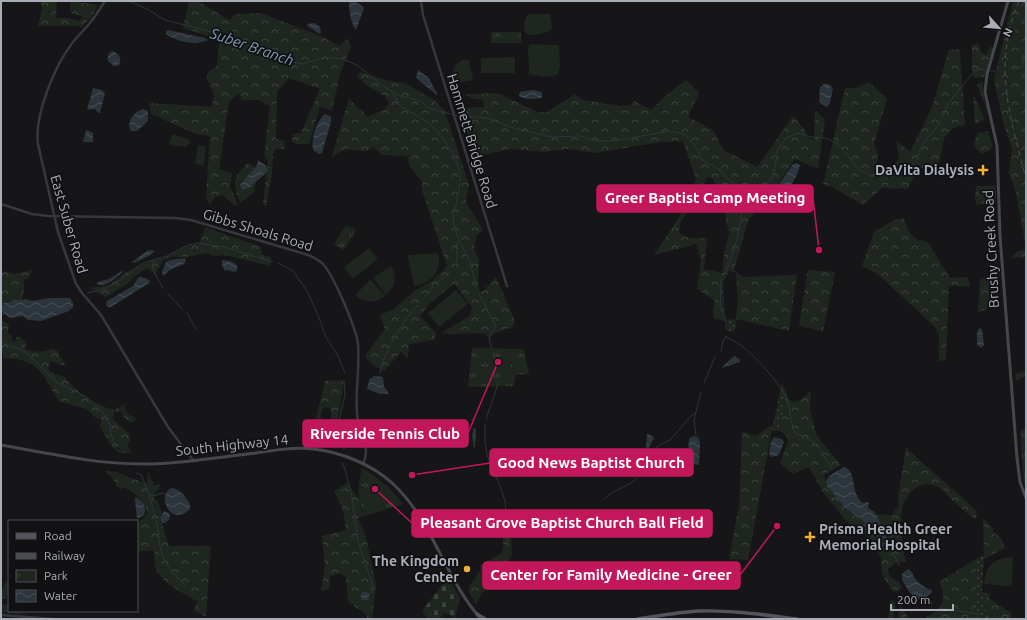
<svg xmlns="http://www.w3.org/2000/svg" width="1027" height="620" viewBox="0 0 1027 620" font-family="Ubuntu,sans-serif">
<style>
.grass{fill:url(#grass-dots)}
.forest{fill:url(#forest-crowns);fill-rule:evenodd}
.cemetery{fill:url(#cemetery-stones)}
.park{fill:url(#park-tufts)}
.pitch{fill:#1e261f}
.water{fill:url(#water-waves)}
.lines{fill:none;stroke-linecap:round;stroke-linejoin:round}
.stream{stroke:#2c353c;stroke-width:1}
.tertiary{stroke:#37383d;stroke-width:2.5}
.secondary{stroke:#45474d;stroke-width:3}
.primary{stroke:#53555c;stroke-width:3.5}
.rail{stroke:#4a4c52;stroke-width:1;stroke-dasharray:5 4;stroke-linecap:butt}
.poi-dot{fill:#f2b134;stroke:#111113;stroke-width:1.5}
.labels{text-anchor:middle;stroke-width:3.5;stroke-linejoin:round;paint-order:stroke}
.street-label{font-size:14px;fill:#a8adb8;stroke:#111113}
.poi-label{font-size:14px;font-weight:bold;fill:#a8adb8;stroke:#111113;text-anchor:end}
.water-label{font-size:15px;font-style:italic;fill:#7f9bb3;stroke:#111113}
.leader{fill:none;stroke:#c2185b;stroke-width:1.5}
.callout-dot{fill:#c2185b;stroke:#111113;stroke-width:1.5}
.callout{fill:#c2185b;stroke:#c2185b;stroke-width:1.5}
.callout-label{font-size:15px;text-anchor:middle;font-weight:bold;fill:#fff}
</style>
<defs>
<pattern id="grass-dots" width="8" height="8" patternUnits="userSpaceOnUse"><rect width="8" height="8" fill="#1e261f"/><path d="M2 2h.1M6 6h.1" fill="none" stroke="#3c433d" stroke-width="1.8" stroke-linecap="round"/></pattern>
<pattern id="forest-crowns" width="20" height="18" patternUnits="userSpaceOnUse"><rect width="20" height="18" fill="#1e261f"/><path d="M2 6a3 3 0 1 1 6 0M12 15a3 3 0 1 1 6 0" fill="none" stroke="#3c433d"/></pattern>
<pattern id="cemetery-stones" width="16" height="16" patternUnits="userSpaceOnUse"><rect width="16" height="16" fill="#1e261f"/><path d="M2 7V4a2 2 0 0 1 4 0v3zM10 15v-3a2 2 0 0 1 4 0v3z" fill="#3c433d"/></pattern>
<pattern id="park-tufts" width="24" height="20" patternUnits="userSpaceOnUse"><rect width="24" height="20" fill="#1e261f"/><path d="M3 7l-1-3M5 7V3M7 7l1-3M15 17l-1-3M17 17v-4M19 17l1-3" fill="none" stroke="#3c433d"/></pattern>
<pattern id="water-waves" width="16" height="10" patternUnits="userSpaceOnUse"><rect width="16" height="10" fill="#2c353c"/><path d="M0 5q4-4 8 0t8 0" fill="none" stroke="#485056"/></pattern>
</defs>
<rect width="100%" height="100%" fill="#161618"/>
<path class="grass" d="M727 319 736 320 735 331H728Z
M782 383 786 393 780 431 772 430Z
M984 555 982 592 986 593 987 619H976V559Z"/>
<path class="forest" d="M40 1H57L56 18H69L78 21 83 17 71 13 70 1 98 5 92 16 81 28 80 26H38L42 8Z
M189 1H198L229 20 236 14 261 13 323 37 339 46 347 39 351 47 340 74 332 111 320 107 309 144H297L292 141 293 134 301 133 320 89 289 78 277 92 276 139 285 141 284 149H276L273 153 272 174 266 207 263 204 268 162 264 155 270 106 259 100H242L239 93 229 102 219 169 232 173 230 186 238 205H234L222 195 215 197 210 205 206 198 210 136 196 134 151 114 149 103 212 107 214 95 207 79 208 72 217 66 219 43 204 35 183 28Z
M1013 1H1026V257L1011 258 1016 252 1026 249 1016 193 1009 173 1012 149 1003 122 994 79Z
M979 43 980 51 986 55 990 46 993 49 984 77 974 78 972 68V45Z
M960 49 965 125 953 128 944 138 939 165C919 164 916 172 908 189L882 188 863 205 830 186 823 185 845 88H856L869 82 887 99 874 144 878 155 876 172 891 174 893 165 899 159 896 140 910 152 932 107 949 50Z
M360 72 389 81 405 83 434 100 445 111 469 185 466 202 483 230 477 235 474 249 479 260 478 287 480 292 485 289 496 277 515 321 513 327 493 334 489 338 485 333 451 334 441 333 470 316 472 307 454 284 431 302 420 316 436 333 434 340 409 344 408 358 401 352 384 371 373 365 365 356 385 329 380 315 394 309 414 291 432 281 447 266 422 190V181L410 167 407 156 382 155 373 147 367 151 346 149 332 157 349 98 357 107 362 110 367 117 385 109 389 103 385 96 369 87 357 76Z
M686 80 699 93 688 117 713 130 723 150 757 167 793 116 805 130 808 138 814 141 815 110 825 119 818 169 795 159 774 190 776 195 758 208 748 221 734 270 743 277 797 275 789 331 736 319 738 299 736 273 729 271 723 283 725 322 713 317 714 300 697 289 701 261 697 244 654 255 685 208 696 179 683 141 661 142 595 153 568 149 543 152 511 149 474 157 461 108 484 107 483 100 470 98 466 94 497 93 538 112H547L575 94 583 100 601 103 621 106 632 105 634 101 651 110 664 97ZM708 177 713 179 722 198 729 234 724 254 722 273 704 269 707 238H688L679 233 681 221 692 207 696 195Z
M983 82V93L988 114 977 84Z
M973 94 985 120 975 124Z
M988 131 993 147 989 151 981 154C973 147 973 142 978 133Z
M248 163 255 167 241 184 244 189 256 182 254 192 240 203C233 183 232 177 248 163Z
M976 186H996V202L977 205 975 200Z
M896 219H904C910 235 911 239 928 242L950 278 968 277 970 286H949L946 360 939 361V336L935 327 879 275 862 266 874 232Z
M205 227 261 247 262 255 271 258V266L224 255 214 256 207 253 186 257H172L164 260 155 274 147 268 135 276 127 284 106 297 89 288 110 285 125 273 139 266 151 261 166 257 187 246 199 244Z
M32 270 28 279 24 280V290L22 300 4 303 1 306V273L4 271 14 274Z
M808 270 835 272 823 332 799 325Z
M999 272V303L978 313 980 279Z
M1 320 9 324 8 334 12 336V342H14L17 337H20L26 342 25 349C35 353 42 352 53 349L59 352V356L65 363 63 366 51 361 48 369 54 374 65 377C74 391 97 406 114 410L127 403V404L124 407 129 415 135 417 136 420 131 423 124 417 121 411 114 413 113 420 128 432 131 440 127 446 132 453 123 452 118 447 113 448 100 427 101 419 96 418 86 409 59 401C51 390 45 373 33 365 24 359 13 359 3 358L2 349H1Z
M1026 370V376L1016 381 1015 375Z
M343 380V388L337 422H331V411L329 408 325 407 322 409 320 422 315 423 325 381Z
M811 391 810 410 817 436 841 465 824 475 826 483 846 509 859 517 873 529 885 542 888 543 887 536 876 514 892 515 899 505 898 498 906 448 977 511 976 520C968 514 961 508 954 502 948 497 944 489 936 486 921 479 905 494 902 509 900 520 902 551 906 561L895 563 888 569C889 582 898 577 902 587L900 590 894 592 883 577 881 565 882 560 874 543 863 531 848 523 823 492 809 467 793 474 780 463 788 441 787 436 780 431 786 393 791 402 799 401Z
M773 424 748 560 729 559 739 505 742 431 756 436Z
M106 471 116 472 147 484 148 472 154 485 160 484 159 490 155 491 154 499 158 501 162 514 160 518 169 546H211L206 617 193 610 198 602C185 594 161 583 156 569 154 564 155 556 154 550L137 552 138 523 147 514C145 499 136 495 124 487L121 489 116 486V483Z
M347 483 359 499 361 510 365 516 358 518 366 537 376 585 372 619H367V615L348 602 346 577 339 573 330 577 329 589 321 591 325 565 322 536 346 530 343 510 334 491Z
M983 518 993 528V532L1001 538 1005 548 984 559Z
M511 535 512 554 508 563 512 575 527 572 528 579 492 586 482 593 476 604 468 591 470 585 481 569 479 564C484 565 484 563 488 561 502 553 504 556 503 537Z
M976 559V619H924C926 617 929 616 932 614 946 605 945 594 939 582Z
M5 582 9 585V594H7L5 598 1 599V591Z
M986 593H990V599L1011 613V619H987Z
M891 600 895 601 894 619H888Z
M9 603V611H21L20 614 1 612V604L7 605Z
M900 605 909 619H898Z"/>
<path class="cemetery" d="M448 577 460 598 455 618 444 612 440 619H428L422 611Z"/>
<path class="park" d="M491 32H521V43H491Z
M346 225 356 230 344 250 334 244Z
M472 348 524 349 529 374 516 375 514 386 468 387Z
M1026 428V483L1024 484 1020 431Z
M362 468C378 478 391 488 403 504L365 516C356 501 358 485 362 468Z"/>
<path class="pitch" d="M528 14H550L552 29C548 33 529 39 525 32 524 31 524 27 524 26 524 21 525 18 528 14Z
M530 44 559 45 560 67 558 74C548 79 539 76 529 74L528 48Z
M515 57V73H481V58Z
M462 60H469L473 79 471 81 453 83C451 72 452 66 462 60Z
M172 134 190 140V143L185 147 169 145Z
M198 145 206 146 204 165 195 164Z
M369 248 378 259 353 279 344 267Z
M438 253C443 271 431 284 414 286L408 257 409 255Z
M391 266C397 277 396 286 386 295L374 279V277Z
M370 280 372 281 385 296C375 304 365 303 355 295Z
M456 290 468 304 439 327 428 313Z
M502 354 512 355 510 371 500 369Z
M479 367 490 369 488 384 477 383Z
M503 372 512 374 511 383 501 382V374Z
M361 486 391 491C388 506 381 511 366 512L360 487Z
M1013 557 1012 584 1010 586 984 584C986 565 994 558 1013 557Z"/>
<path class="water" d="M349 2C355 1 360 4 364 8L356 30C351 24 349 11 349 2Z
M315 23 320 27 321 32 320 34 307 26 308 24Z
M168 30 205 38 208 40C194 46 178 42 166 34V31Z
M113 51C119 54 121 57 120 63L118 66H114L108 61C107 56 108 53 113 51Z
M418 70 429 78 438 96 416 78Z
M824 84H828L833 88 830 103 827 107 819 102 820 87Z
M93 88 102 90 105 93 100 113 97 112 95 109 87 110Z
M534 90 542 92V98C536 99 525 100 519 96L520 92Z
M144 109 148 111V121L137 131H131L129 126C130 117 135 111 144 109Z
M325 114 331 117V122L322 153 319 154 313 150C311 138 316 122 325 114Z
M86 130 93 133V142H83Z
M258 160 265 165 268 170 267 172 249 188 242 190 240 185 257 165Z
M797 163 800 165C797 176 791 192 778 192L776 189 793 164Z
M151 250 155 251 149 256 134 263 132 262 147 251Z
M185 258 186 261 184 264 170 270 163 276 162 271 166 262 170 260Z
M222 260 230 261 237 265V271L234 272 227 270 225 271 222 265Z
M122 271 123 272C115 278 107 288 97 284L98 282 109 279Z
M140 277 145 278 150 281 149 283 111 307H108L106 305 107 301 133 286 137 279Z
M49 298H70L73 303V307L69 311 41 321 28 320 23 316 10 318 1 311V306L4 303 26 299 32 301Z
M979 328 982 329 984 345 981 348 977 345V332Z
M735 356 740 360V362L722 368 723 366 733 357Z
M374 376 383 377 384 387 388 391V394H380L367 389 369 380Z
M474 428 476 429 475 447H474C473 441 471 433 474 428Z
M647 434 650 435 654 438 648 449 646 448Z
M693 436 699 438C701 446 699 455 699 464L698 465 694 464 688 451 689 439Z
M774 437 782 439 784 442 779 455 772 457 769 454 771 442Z
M845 467C854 472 853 482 855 491 856 495 859 499 861 502L863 503 867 502 869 503 868 508 873 511 876 514 889 542 888 543 859 517 846 509 827 486 826 481C829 475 839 469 845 467Z
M171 488C180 488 187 498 190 505V509C171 528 156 497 171 488Z
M136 497C143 501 147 507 144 515L137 519 135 499Z
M164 511 169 513 170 516 169 520 164 523H162L160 518Z
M909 569C913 573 913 576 916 580 920 584 927 589 932 590V592L927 596 931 601 932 604 918 599 910 593 902 580V574L905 571Z
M360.5 596a4.5 4.5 0 1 1 9 0a4.5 4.5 0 1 1-9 0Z"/>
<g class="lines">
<path class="stream" d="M129 1 147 9 165 20 216 33 243 44 272 53 296 63 302 64 322 58H329L343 59 357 65 384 87 401 96 418 100 432 109 458 116 487 118 514 128 551 137 580 136 597 141H610L626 139 669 131 679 133 687 136 697 149 702 160 719 169 731 182 743 188 753 189 764 185 771 180 774 172 778 149 786 138 798 133 811 137 826 138 838 144 859 169 869 175 881 176 910 168 916 161 921 148 927 139 940 123 947 107 953 97 973 73 975 70 982 69 985 71
M1023 64V55L1026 51
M1013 69 1021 67 1023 65
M991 71H995
M393 93 398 103 401 106C411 113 423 118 432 126 443 135 458 161 460 174 461 184 457 195 456 205 447 227 464 246 471 265 473 272 474 280 476 287
M153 261V270L163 288
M278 263 293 271 307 291 318 315 326 337 338 356 345 373
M457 266V244L458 241
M726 271C737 246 744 216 743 188
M721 280 720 308 725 316 727 330
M87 293 101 290 116 283 143 263 167 256 188 245 198 243 225 247 272 262
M168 294 182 309
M479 294 496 326C490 336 487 337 492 348
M425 297 434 285 450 273
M187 313 196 329
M1 316 4 313
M726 337C730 340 735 341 739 344 754 355 778 381 786 397 791 409 790 421 795 433L809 439 816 445 832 468
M1 343 14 347 26 352 56 382 85 396 99 408 105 416 110 425 111 434 116 449 119 451 126 453
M721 351 723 341 726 336
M380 373C381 357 405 318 417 306
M704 383 715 357
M486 419 498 384V380L494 374 496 368 493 353
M339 420 345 395 344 381
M485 425V442L487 455 500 486 505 501 506 514
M339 429 344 449
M696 436 694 420 701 392
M650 459 658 446 670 440 691 416 695 413
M342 463 345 469 351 492 358 541 372 584V592L370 594
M136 473 141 475C149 492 154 510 158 529 159 533 159 537 159 541 162 560 171 574 186 586
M150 495 153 496 163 493 165 495
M604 499C613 490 624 488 634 481 639 477 642 471 646 465
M505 519 508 544
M889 542 899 565
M939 608 979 614"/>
<path class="tertiary" d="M105 1C100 9 95 17 89 24 84 30 78 36 73 42 55 65 34 115 38 144L58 232 76 284 82 293 101 315 168 427 193 460
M421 1 423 15 432 44 507 286
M1 204 32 214 48 216 175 218 191 220 308 255C313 257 319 260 323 264 334 276 356 328 358 344 360 368 355 391 357 414 358 433 372 446 363 464
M1 615 53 619"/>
<path class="secondary" d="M1008 1 987 74 985 92 997 146 1000 236 1017 458 1020 482 1026 498
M1 445C47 453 94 464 142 464 180 464 218 457 256 453 275 450 294 447 313 449 341 452 371 464 392 483 432 519 445 579 481 619"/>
<path class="primary" d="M477 614 485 619
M638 619C658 616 679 612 699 611 732 610 765 615 797 619"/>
<path class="rail" d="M1019 1C992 64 1010 116 1026 179"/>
</g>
<g class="poi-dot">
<path d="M981 164h4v4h4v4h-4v4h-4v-4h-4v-4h4z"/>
<path d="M808 531h4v4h4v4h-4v4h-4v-4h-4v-4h4z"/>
<circle cx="467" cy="569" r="4"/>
</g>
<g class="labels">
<g class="street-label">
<text transform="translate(472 141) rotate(73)" y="5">Hammett Bridge Road</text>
<text transform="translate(69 224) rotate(74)" y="5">East Suber Road</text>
<text transform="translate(258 230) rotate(17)" y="5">Gibbs Shoals Road</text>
<text transform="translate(991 249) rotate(-93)" y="5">Brushy Creek Road</text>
<text transform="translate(232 445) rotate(-6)" y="5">South Highway 14</text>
</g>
<g class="poi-label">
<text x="974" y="175">DaVita Dialysis</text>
<text x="819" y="534" text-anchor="start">Prisma Health Greer<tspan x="819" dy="16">Memorial Hospital</tspan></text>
<text x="459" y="566">The Kingdom<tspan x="459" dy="16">Center</tspan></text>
</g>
<g class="water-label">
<text transform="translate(252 47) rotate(19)" y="5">Suber Branch</text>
</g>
</g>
<path class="leader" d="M819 250L813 198M498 362L468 433M412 475L490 463M375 489L412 523M777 526L740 575"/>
<g class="callout-dot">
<circle cx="819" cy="250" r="4"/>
<circle cx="498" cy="362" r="4"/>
<circle cx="412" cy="475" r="4"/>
<circle cx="375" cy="489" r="4"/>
<circle cx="777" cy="526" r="4"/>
</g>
<g class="callout">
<rect x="597" y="185" width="216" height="27" rx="4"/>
<rect x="303" y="420" width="165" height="27" rx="4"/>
<rect x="490" y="449" width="203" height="27" rx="4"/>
<rect x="412" y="510" width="300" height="27" rx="4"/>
<rect x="483" y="562" width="257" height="27" rx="4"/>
</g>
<g class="callout-label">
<text x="705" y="203">Greer Baptist Camp Meeting</text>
<text x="385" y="439">Riverside Tennis Club</text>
<text x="591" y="468">Good News Baptist Church</text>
<text x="562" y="528">Pleasant Grove Baptist Church Ball Field</text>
<text x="611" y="580">Center for Family Medicine - Greer</text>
</g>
<rect width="1027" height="620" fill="none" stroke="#a8adb8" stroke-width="4"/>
<rect x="8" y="520" width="130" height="92" fill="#111113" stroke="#4d4f55"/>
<rect x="16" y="533" width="20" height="6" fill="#53555c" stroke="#4d4f55"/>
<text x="44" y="540" font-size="12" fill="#a8adb8">Road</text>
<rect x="16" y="553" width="20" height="6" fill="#4a4c52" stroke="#4d4f55"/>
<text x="44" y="560" font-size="12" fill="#a8adb8">Railway</text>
<rect x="16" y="570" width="20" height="12" fill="url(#park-tufts)" stroke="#4d4f55"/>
<text x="44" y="580" font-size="12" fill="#a8adb8">Park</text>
<rect x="16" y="590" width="20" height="12" fill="url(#water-waves)" stroke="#4d4f55"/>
<text x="44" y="600" font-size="12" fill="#a8adb8">Water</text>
<g transform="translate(999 28) rotate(117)" stroke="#111113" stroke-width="3" paint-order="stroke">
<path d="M0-3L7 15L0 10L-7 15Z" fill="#a8adb8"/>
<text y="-6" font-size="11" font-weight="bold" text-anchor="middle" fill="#a8adb8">N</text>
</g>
<path d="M891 604v6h62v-6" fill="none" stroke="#a8adb8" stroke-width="2"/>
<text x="897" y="604" font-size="12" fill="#a8adb8" stroke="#111113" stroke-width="3" paint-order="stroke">200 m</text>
</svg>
